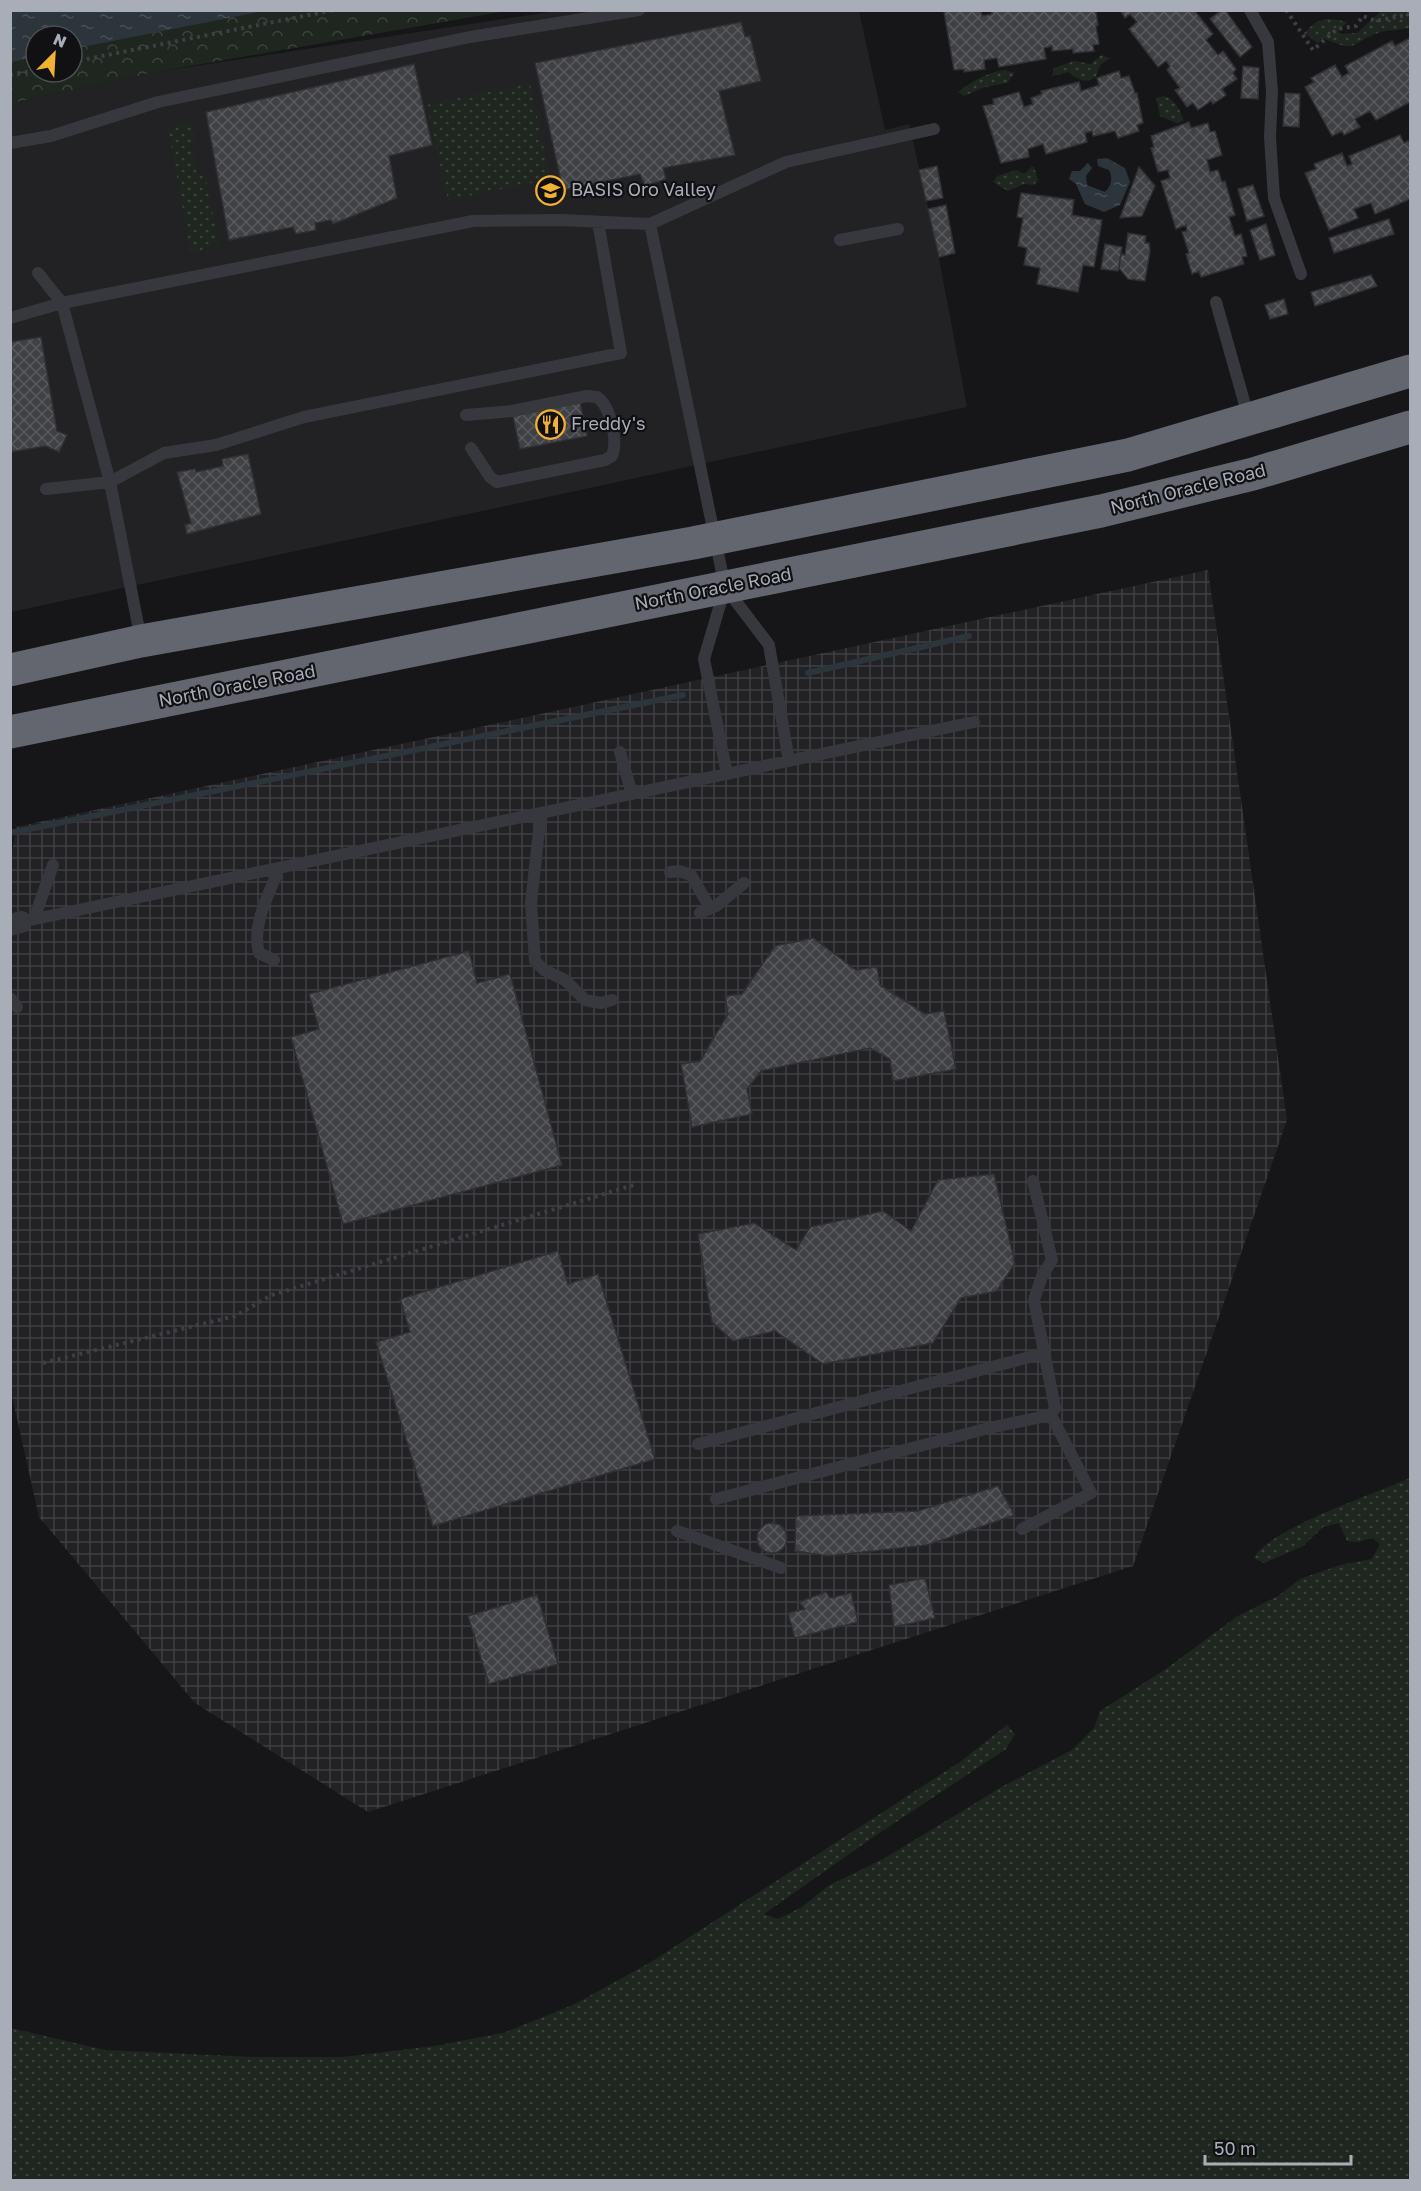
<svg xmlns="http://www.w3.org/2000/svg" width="1421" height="2191" viewBox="0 0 1421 2191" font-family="'Golos Text',sans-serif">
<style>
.built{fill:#222225}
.industrial{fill:url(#industrial-grid)}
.grass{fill:url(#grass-dots)}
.park{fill:url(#park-crowns);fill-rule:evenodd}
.water{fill:url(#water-ripples)}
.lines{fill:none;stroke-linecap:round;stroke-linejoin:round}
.stream{stroke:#2c353c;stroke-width:6}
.building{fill:url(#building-cross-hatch);stroke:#303034;stroke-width:1.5}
.path{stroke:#3d3f44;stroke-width:4;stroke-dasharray:3 4.5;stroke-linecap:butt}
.lane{stroke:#37383d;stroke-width:12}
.street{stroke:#37383d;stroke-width:22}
.highway{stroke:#63666e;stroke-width:33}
.labels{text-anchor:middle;stroke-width:4.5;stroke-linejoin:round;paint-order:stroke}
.poi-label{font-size:18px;fill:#a8adb8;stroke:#111113;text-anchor:start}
.street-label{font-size:18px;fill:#a8adb8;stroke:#111113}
</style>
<defs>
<pattern id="industrial-grid" width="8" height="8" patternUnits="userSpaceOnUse" patternTransform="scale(1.5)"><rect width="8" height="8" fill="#222225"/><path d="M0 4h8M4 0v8" fill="none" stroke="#3f3f43"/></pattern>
<pattern id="grass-dots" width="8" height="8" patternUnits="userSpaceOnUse" patternTransform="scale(1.5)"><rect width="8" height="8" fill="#1e261f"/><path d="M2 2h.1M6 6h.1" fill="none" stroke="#3c433d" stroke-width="1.8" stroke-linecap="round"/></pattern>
<pattern id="park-crowns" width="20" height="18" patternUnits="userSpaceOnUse" patternTransform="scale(1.5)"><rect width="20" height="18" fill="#1e261f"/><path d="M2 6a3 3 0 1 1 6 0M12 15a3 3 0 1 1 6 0" fill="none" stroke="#3c433d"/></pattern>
<pattern id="water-ripples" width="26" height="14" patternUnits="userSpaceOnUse" patternTransform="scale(1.5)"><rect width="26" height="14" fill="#2c353c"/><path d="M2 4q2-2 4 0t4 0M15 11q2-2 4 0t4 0" fill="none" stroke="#485056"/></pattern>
<pattern id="building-cross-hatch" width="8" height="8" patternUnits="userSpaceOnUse" patternTransform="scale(1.5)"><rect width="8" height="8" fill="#404145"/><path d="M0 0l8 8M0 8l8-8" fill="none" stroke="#595a5e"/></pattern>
</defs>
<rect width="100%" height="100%" fill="#161618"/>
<path class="built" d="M556 11H859L885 130 909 124 935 237 967 407 11 612 10 103 156 72Z"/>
<path class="industrial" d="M1208 570 1287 1120 1133 1566 368 1812 195 1703 39 1517 11 1392 10 864 16 827Z"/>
<path class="grass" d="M1381 11H1410V28C1401 30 1390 30 1381 32 1351 41 1359 55 1323 38L1318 43 1304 33C1320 17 1325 17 1347 22L1338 32 1341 34 1357 33Z
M1101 55 1110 58 1100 65 1096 77C1085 84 1078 80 1069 72L1052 76 1054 68 1074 61 1091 64Z
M1005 70 1015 73 1007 83 985 87 964 96 958 92C973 81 985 73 1005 70Z
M530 83 550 179 448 200 427 105Z
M1163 96C1175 98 1180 110 1184 121L1176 123 1160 116 1156 98Z
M191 123 195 139 191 145 196 172 205 176 219 242 211 245V248L191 253 168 128Z
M1031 167H1034L1038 180 1034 185 1024 184 1008 191 993 182 997 176 1017 170 1024 174Z
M1410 1478V2180H11V2028L105 2050 254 2057H343L434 2046 503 2033 573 2005 651 1962 960 1762 1007 1725 1015 1734 1006 1749 872 1838 764 1914 778 1919 802 1907 828 1886 885 1858 1005 1785 1072 1750 1094 1728 1100 1711 1166 1669 1236 1617 1278 1596 1300 1579 1340 1565 1372 1559 1380 1544 1372 1538 1358 1542 1347 1541 1339 1523 1323 1527 1303 1546 1264 1563 1254 1558C1268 1529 1377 1493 1410 1478Z"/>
<path class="park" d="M10 11H506L156 72 11 103ZM36 36H72V72H36Z"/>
<path class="water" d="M11 10H263V11L72 49V36H36V57L11 62Z
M1107 158 1125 168 1130 182 1120 205 1104 212 1085 204 1076 184 1069 179 1072 171H1080L1088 163 1092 168 1086 176 1087 185 1105 192C1112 185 1113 178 1109 170L1098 166 1097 159Z"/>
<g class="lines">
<path class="stream" d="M808 673 969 636
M10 833 683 695"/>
</g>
<path class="building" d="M955 10H981L982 16 992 14 991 10H1093L1096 12 1098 25 1096 26 1099 44 1093 45 1094 51 1073 53V49L1052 51V46L1044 48 1046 59 999 67 997 58 984 60 985 69 964 72V69L954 70 944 12Z
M1120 10H1194L1213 34 1206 40 1218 55 1223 51 1236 69 1233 73 1237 79 1222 89 1226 95 1213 104 1211 101 1198 110 1193 103 1187 107 1175 90 1180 88 1167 70 1170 66 1166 61 1158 67 1129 29 1137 22 1130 14 1125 18Z
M1222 10H1225L1252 47 1240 57 1210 19Z
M741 22 745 37 750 36 761 81 719 91 735 155 663 168 666 179 645 186 640 174 563 190 535 63Z
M1410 38V102L1376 120 1370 111 1355 119 1360 127 1344 135 1342 131 1332 136 1305 87 1314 82 1311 78 1335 65 1342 77 1349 73 1345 66 1392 41 1395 46Z
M414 64 432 145 389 156 397 198 333 224 331 220 315 223 316 230 296 234 293 227 229 240 206 112Z
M1243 66 1259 68 1258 99 1241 98Z
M1119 71 1121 78 1129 76 1135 93H1137L1143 123 1137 125 1139 131 1118 138 1115 131 1093 136 1092 131 1085 133 1087 142 1046 154 1043 144 1028 149 1029 157 1001 163 983 106 994 104 993 99 1019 92 1024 107 1033 104 1031 98 1042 94 1041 91 1079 82 1081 91 1099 85 1097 78Z
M1285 93 1300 94 1299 127 1283 126Z
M1189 122 1191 128 1208 123 1210 132 1215 131 1222 155 1207 160 1210 172 1218 170 1222 182 1225 181 1235 215 1229 217 1235 236 1241 234 1247 256 1242 257 1244 264 1201 277 1199 271 1192 274 1186 254 1189 253 1182 232 1187 231 1186 225 1176 229 1161 181 1170 178 1168 170 1158 172 1151 148 1154 147 1151 136Z
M1400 135 1404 143 1410 140V199L1375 214 1371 203 1354 209 1358 218 1329 230 1305 173 1316 169 1314 164 1342 153 1347 166 1352 164 1349 156Z
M937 166 943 198 926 201 919 170Z
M1139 167 1155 186 1142 216 1120 218Z
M1253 185 1264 216 1247 221 1238 189Z
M1021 193 1074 200 1072 215 1102 220 1094 267 1083 265 1078 292 1037 284 1040 268 1024 265 1027 248 1018 246 1023 218 1017 217Z
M946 205 955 253 939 257 928 209Z
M1389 219 1394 234 1334 253 1329 238Z
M1266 224 1275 255 1260 260 1250 230Z
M1128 233 1146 236 1145 243H1149L1150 251 1145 281 1128 279 1119 268 1121 254 1125 255Z
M1105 244 1122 247 1118 271 1101 269Z
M1371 275 1377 286 1315 306 1311 292Z
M1284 299 1288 314 1270 319 1265 305Z
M41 337 57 431 67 435 59 452 46 446 10 452V342Z
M580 401 587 436 520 449 512 412Z
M248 454 261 514 187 534 185 525 191 523 177 472 195 469 196 472 223 466 222 459Z
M813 938 856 970 877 967 880 985 925 1014 944 1011 956 1069 893 1081 890 1059 870 1048 761 1071 747 1089 752 1114 692 1127 681 1064 700 1061 728 1014 725 996 742 994 775 946Z
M469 951 477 983 510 974 562 1165 343 1224 291 1037 319 1029 309 994Z
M994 1174 1015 1263 997 1291 961 1298 933 1343 823 1364 775 1331 733 1341 712 1322 698 1234 754 1223 796 1250 810 1227 883 1211 911 1231 938 1180Z
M558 1251 568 1284 598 1274 655 1459 433 1526 376 1342 410 1332 400 1299Z
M998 1486 1015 1515 927 1545 828 1556 795 1551 796 1516 918 1511Z
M757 1538a15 15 0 1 1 30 0a15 15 0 1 1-30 0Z
M925 1578 935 1618 894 1627 889 1585Z
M826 1592 830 1598 851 1593 858 1622 795 1638 788 1613 805 1609 799 1602Z
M537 1595 558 1664 489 1684 468 1616Z"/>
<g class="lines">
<path class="path" d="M1286 10 1313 50 1337 29 1356 26 1363 16 1376 21 1410 14
M72 62 334 10
M10 75 36 70
M43 1363 235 1316 272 1295 637 1184"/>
<path class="lane" d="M1250 10 1268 42 1272 91 1270 137 1274 198 1301 274
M10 143 51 136 158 102 470 37 639 10
M650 224 725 587 769 645 789 761
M840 240 898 229
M38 273 62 303 110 482 141 640
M1216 302 1249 419
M10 318 62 303 473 221 560 220 650 224 786 162 934 129
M466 415 512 411 587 396 597 397C611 407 618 441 612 456L605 460 497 482 490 477 471 448
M46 489 110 482 164 453 216 445 304 417 621 353 598 222
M724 591 704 659 727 774
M620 752 632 794
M541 813 531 903 535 961 544 970 565 980 585 1000 601 1003 612 1000
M670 872 679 871 691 875 710 908
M700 913 716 906 744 883
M34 919 53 865
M21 922 974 722
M274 960 259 953C251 925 269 895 279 868
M10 998 17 1007
M698 1444 1045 1353
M716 1499 989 1428 1051 1415 1055 1408 1034 1300 1042 1276 1052 1260 1033 1181
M1022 1529 1091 1493 1051 1415
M677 1531 781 1568"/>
<path class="street" d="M10 925 21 922"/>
<path class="highway" d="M10 670 141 641 693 543 1128 455 1410 371
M10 732 1101 511 1253 474 1410 427"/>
</g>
<defs>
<symbol id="school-ring" viewBox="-11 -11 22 22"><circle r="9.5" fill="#111113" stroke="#f2b134" stroke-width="1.5"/><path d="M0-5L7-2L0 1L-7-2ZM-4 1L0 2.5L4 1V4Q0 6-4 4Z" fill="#f2b134"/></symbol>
<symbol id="restaurant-ring" viewBox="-11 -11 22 22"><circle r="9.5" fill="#111113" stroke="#f2b134" stroke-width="1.5"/><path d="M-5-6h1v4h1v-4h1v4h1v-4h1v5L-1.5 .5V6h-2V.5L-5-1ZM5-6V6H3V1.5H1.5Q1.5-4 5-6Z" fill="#f2b134"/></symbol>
</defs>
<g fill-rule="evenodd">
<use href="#school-ring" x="534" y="174" width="33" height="33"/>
<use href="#restaurant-ring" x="534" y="408" width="33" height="33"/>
</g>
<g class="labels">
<g class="poi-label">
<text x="571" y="196">BASIS Oro Valley</text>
<text x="571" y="430">Freddy's</text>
</g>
<g class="street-label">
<text transform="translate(1188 489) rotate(-14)" y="6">North Oracle Road</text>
<text transform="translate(713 589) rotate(-11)" y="6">North Oracle Road</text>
<text transform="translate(237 686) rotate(-11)" y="6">North Oracle Road</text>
</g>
</g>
<rect width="1421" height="2191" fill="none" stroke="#a8adb8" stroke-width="24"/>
<g transform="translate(54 54) rotate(24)"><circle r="28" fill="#111113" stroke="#4d4f55" stroke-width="1.5"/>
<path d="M0-4.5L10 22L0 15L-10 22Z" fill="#f2b134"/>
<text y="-9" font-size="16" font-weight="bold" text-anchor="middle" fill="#a8adb8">N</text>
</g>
<path d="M1205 2155v9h146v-9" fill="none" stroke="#a8adb8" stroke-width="3"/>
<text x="1214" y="2155" font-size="18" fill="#a8adb8" stroke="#111113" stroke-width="4.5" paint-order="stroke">50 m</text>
</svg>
